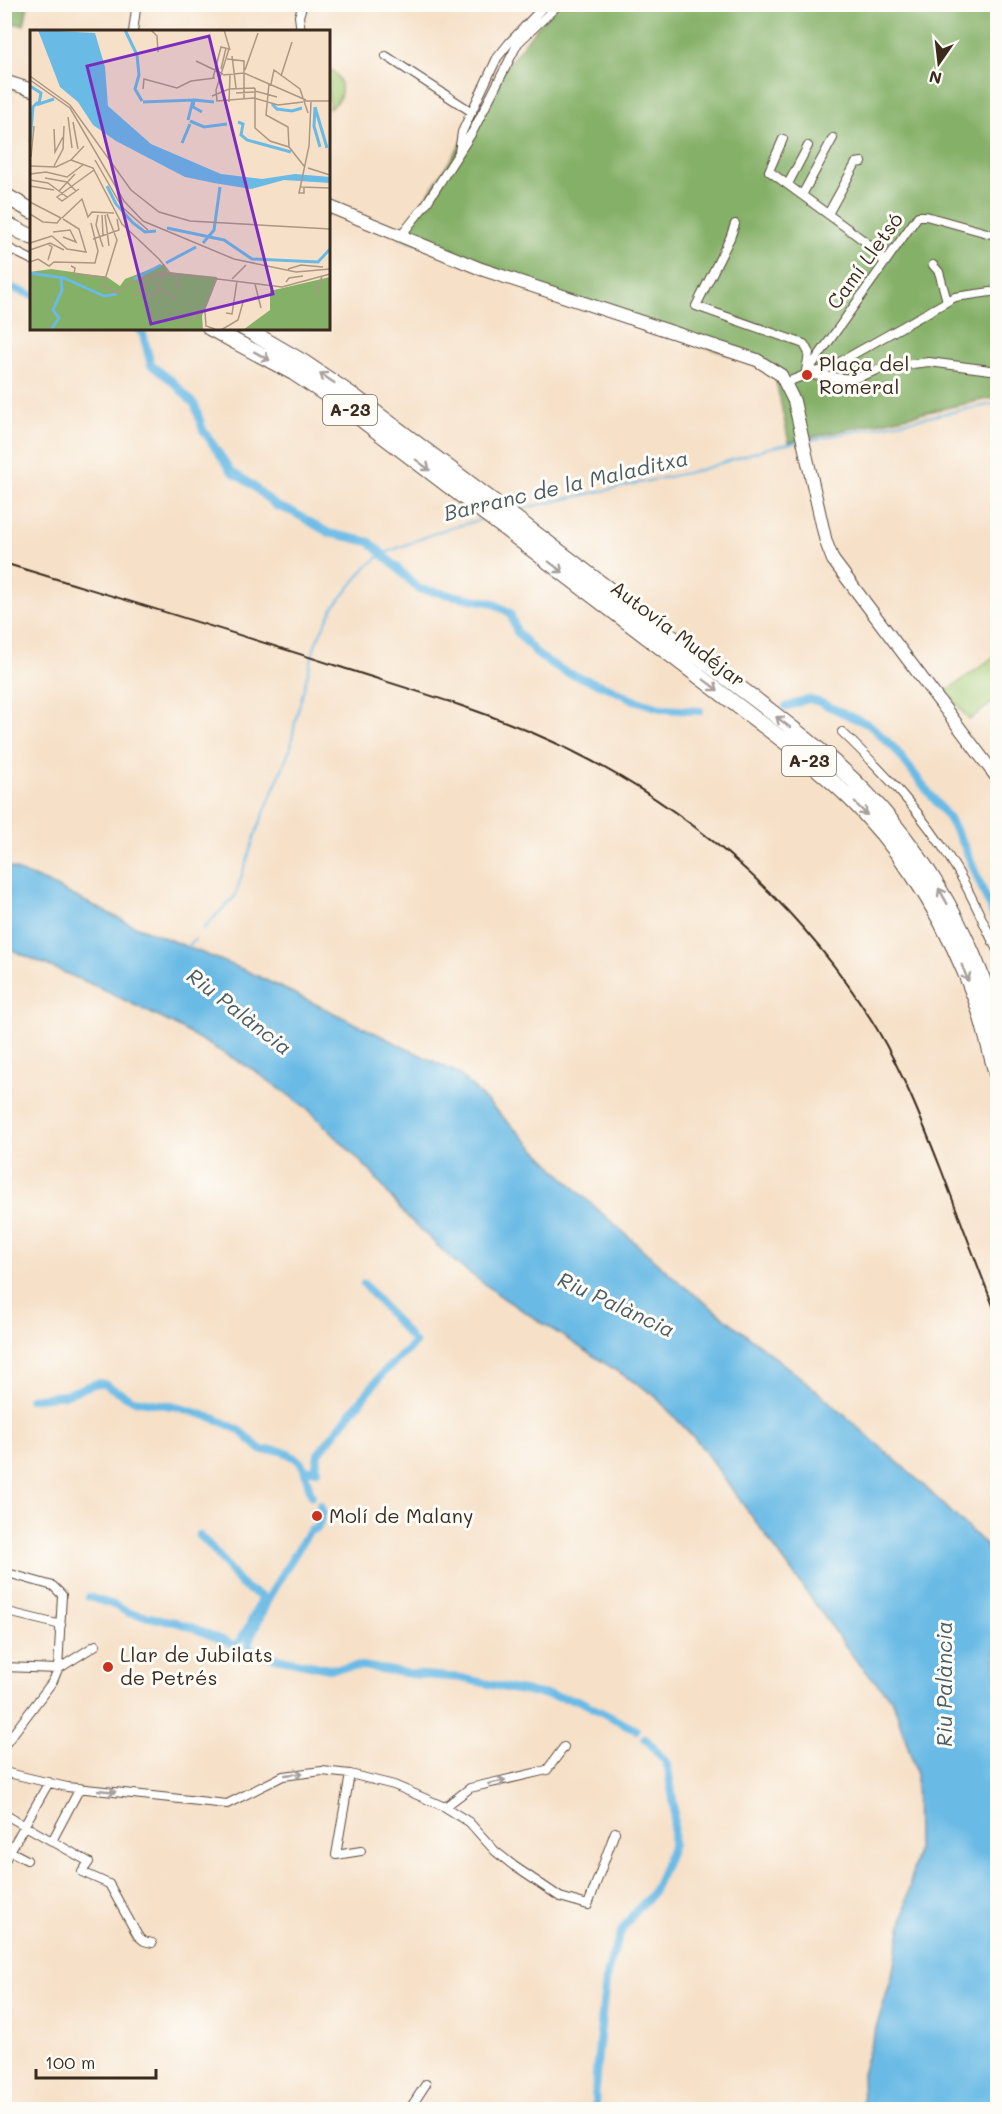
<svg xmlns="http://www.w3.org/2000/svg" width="1002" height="2114" viewBox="0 0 1002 2114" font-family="Mali,sans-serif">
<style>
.green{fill:#a7cd78;stroke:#717c4b;stroke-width:1.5}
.forest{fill:#85b068;stroke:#606d43;stroke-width:1.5}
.water{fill:#69bae5;stroke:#527282;stroke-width:1.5}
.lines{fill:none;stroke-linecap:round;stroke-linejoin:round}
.stream{stroke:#69bae5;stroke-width:2}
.canal{stroke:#69bae5;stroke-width:8}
.street-casing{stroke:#574537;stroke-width:10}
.secondary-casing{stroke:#574537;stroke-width:14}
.highway-casing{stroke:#574537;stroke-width:17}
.street{stroke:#fff;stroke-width:8}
.secondary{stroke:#fff;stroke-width:12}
.highway{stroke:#fff;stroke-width:15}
.rail{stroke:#3b2a1e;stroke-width:2}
.oneway{stroke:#a79f9a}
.poi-dot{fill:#c8321e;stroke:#fdfcf7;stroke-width:2}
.labels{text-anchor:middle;stroke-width:6;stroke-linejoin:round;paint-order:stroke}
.shield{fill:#fdfcf7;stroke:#75695f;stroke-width:1.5}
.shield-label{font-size:18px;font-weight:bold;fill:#3b2a1e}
.street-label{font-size:20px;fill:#3b2a1e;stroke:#fdfcf7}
.poi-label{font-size:20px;fill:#3b2a1e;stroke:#fdfcf7;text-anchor:start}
.water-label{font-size:21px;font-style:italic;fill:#4b5c64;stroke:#fdfcf7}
.inset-river{fill:none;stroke:#69bae5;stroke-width:3}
.inset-road{fill:none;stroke:#ab9783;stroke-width:1.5}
.view{fill:#7b2cbf;fill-opacity:0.15;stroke:#7b2cbf;stroke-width:3}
.inset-edge{fill:none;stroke:#3b2a1e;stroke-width:3}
</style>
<rect width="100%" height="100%" fill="#fdfcf7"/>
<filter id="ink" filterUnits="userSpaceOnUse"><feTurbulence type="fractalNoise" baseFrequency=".0167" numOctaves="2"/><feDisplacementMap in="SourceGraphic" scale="12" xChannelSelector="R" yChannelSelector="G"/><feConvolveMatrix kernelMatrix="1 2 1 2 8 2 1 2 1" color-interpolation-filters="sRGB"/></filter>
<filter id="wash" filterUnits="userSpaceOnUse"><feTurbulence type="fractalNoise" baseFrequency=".008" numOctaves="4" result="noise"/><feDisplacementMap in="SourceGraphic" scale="24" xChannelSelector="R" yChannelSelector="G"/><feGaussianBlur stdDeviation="1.35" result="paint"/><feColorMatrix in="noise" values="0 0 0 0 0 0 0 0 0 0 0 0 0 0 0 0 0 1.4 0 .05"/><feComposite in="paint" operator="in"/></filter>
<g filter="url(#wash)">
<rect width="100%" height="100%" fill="#f6e0c7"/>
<path class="green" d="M328 68C345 78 346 99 329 109Z
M995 656 997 659V699L969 720 947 691Z"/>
<path class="forest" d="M5 4 28 5 24 25 5 22Z
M558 5H997V397L789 442 774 371 400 237 484 109 505 68 535 30Z"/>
<path class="water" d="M4 865 50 884 128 923 247 971 458 1073 585 1198 680 1283 809 1384 919 1481 996 1555 997 2109H863L862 2073 891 1980 917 1850 916 1771 893 1701 855 1659 698 1442 653 1394 503 1298 456 1263 406 1216 371 1172 308 1109 252 1069 173 1024 100 988 5 947Z"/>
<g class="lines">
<path class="stream" d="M806 441 998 403
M514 510 700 470 768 448 797 442
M203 929 235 896 257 830 291 747 295 722 316 642 333 608 366 567 383 554 440 531 483 519
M187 948 195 939"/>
<path class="canal" d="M4 285 32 295
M137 328 143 334 151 365 171 380 195 405 203 430 231 471 252 485 276 506 293 512 329 533 370 542 419 589 493 603 510 613 517 632 539 656 565 672 612 689 631 699 663 709 700 711
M786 707 808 699 819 702 870 725 895 749 947 816 964 845 998 927
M364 1284 410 1337
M30 1399 64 1395 97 1383 104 1384 133 1400 178 1407 216 1419 239 1430 261 1450C268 1452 274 1448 281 1451 311 1462 302 1472 312 1496
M305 1470H318L316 1466 318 1454 383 1373 415 1343
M320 1505 323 1513 317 1529 311 1530 306 1536 270 1595 249 1641V1647L256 1652 271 1657 329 1669 362 1666 411 1674 461 1678 511 1689 578 1700 636 1730
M89 1597 114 1605 129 1613 175 1622 191 1627 236 1646 249 1626 262 1597C254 1592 244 1589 238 1581 226 1565 214 1548 199 1535
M595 2110 596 2075 603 2005 607 1974 615 1948 622 1930 631 1917 651 1895 657 1884 673 1845 674 1806 668 1768 665 1761 645 1738"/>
</g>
</g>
<g filter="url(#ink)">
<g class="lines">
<defs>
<path id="street" d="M133 32 136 9 135 4
M301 32 299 16 303 4
M386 56 472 112
M783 139 769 171 878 251 884 263
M459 152 462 132 497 58 509 43 546 4
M788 184 808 146
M802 195 833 138
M828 214 856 163 862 162
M735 224 730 238 696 306 804 344 809 353 806 371
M400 237 426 204 473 131 518 43 559 4
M4 246 32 260
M933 265 939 272 947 301
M805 375 829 368 955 297 998 291
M812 375 853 379 886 367 929 362 998 371
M785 383 805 375 918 216H926L998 236
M842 732C885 773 923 814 954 865 971 892 983 923 998 952
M4 1572 53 1586 62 1595 58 1669 53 1681 4 1746
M4 1611 61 1625
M4 1667 58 1669 96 1645
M4 1772 67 1787 227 1804 283 1776 322 1771 350 1774 394 1785 445 1807 469 1822 495 1851 514 1866 560 1897 588 1905 615 1832
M350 1774 336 1855 361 1851
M445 1807 470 1788 547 1770 564 1747
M4 1814 89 1862 82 1872 109 1884 138 1936 144 1941 152 1943
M52 1841 80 1788
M4 1848 27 1860
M4 1862 49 1782
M409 2110 426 2084"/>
<path id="secondary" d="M4 81 32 90
M328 206 481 269 757 360 781 375 794 401 826 542 833 560 998 779"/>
<path id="highway" d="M4 195 32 211
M4 223 32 237
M210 328 294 373 348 409 788 744C815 767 843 789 866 815 915 868 951 932 976 1000 985 1025 990 1053 998 1079
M244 328 303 362 356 398C452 470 547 542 642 615 708 665 777 713 839 767 915 835 971 928 998 1027"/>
</defs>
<use href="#street" class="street-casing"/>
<use href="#secondary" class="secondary-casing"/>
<use href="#highway" class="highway-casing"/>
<use href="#street" class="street"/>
<use href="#secondary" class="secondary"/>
<use href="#highway" class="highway"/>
<path class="rail" d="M4 563C115 597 226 630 337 666 402 687 470 706 533 733 676 794 796 896 877 1029 903 1073 922 1121 941 1169 960 1219 979 1269 998 1319"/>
</g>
<defs><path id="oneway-shaft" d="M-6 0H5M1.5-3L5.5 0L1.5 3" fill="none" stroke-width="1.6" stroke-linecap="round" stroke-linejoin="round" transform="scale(1.5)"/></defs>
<g class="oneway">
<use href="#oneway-shaft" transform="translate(262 356) rotate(29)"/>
<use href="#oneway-shaft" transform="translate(327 378) rotate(-146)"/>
<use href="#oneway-shaft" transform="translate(423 465) rotate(37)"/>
<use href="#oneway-shaft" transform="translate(556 567) rotate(37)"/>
<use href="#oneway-shaft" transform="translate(711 685) rotate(37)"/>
<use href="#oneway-shaft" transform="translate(783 722) rotate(-143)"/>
<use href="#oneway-shaft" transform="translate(861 809) rotate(46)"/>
<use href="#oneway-shaft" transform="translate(943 896) rotate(-119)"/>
<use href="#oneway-shaft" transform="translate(965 973) rotate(68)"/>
<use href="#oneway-shaft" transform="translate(294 1774) rotate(-6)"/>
<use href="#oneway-shaft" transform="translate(497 1782) rotate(-13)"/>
<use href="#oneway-shaft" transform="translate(107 1791) rotate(6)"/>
</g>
</g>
<g class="poi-dot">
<circle cx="807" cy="375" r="6"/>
<circle cx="317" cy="1516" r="6"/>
<circle cx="108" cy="1667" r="6"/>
</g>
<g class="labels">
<g class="shield">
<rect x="323" y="395" width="54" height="30" rx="4.5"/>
<rect x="782" y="746" width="54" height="30" rx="4.5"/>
</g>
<g class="shield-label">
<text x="350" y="416">A-23</text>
<text x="809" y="767">A-23</text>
</g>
<g class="street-label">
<text transform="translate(865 261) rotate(-54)" y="7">Camí Lletsó</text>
<text transform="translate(678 634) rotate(37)" y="7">Autovía Mudéjar</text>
</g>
<g class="poi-label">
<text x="819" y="371">Plaça del<tspan x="819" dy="23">Romeral</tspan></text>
<text x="329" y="1523">Molí de Malany</text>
<text x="120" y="1662">Llar de Jubilats<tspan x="120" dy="23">de Petrés</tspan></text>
</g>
<g class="water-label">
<text transform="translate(566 486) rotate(-13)" y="7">Barranc de la Maladitxa</text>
<text transform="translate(239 1012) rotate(38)" y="7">Riu Palància</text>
<text transform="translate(616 1305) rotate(25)" y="7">Riu Palància</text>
<text transform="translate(945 1684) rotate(-90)" y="7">Riu Palància</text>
</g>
</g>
<g transform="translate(30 30)">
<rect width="300" height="300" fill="#f6e0c7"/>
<path d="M134 234 138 242 187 247 172 286 173 300H0V242L21 239 77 247 90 256 95 249ZM300 247V300H213L240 280V261Z" fill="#85b068"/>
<path d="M8 0 65 3 75 37 78 76 121 114 191 144 232 149 265 144 300 147V153L254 150 221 159 184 153 155 147 86 111 63 95 48 72 30 57Z" fill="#69bae5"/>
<path class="inset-river" d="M95 0 107 25 109 45 105 59 112 71M0 56 11 63 9 74 24 69M113 72 163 70 158 90M242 74 247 79 262 81 272 78M285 77 284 96 290 117M285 77 297 118M172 82 163 77 164 70 184 72M160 91 174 97 197 94M208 92 213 94 211 105 217 110 261 122M0 112 3 77 8 72M152 113 160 94M77 156 86 174 103 193 115 202 126 201M137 198 194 210 222 229 288 232 300 219M173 213 184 200 190 157M136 233 166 217M0 243 34 248 74 266 87 264M104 249 131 235M21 300 29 288 23 280 32 260 31 248"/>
<path class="inset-road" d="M121 0 127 6 128 22M194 0 200 20M202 26 206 58M197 29 214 31V69M166 31 193 44M191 39 196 18M215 40 228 3M193 45 214 43 276 70M0 46 40 75 101 160 129 182 160 191 300 199M251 46 262 12M183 48 191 17 199 19 186 60 187 71 224 68 248 75 273 72M0 50 40 78 94 171 113 191 204 229 266 242 300 239M239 54 236 85 258 97 259 117M241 54 244 40 270 59 273 68M225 58V98L240 111 259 117 274 136M113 59 114 49 147 58 161 51 185 48M225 61 247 67M206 63 224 62M182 66 199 59 225 58M199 72 200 45M278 83 274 71H300M38 87 42 118M43 92 48 119M24 99 25 122 33 107M1 127 4 96M41 130 63 138 92 194 129 229M65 130 92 177 118 200M0 136 26 137 41 130 54 116M24 136 33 119 34 96M278 138 300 145M0 144 16 142 37 147 54 134M15 148 37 152 46 161M0 150 18 153 37 167M0 156 24 160M271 157 300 158M274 158V163H269L279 116 281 72M49 159 32 171 27 167 64 140M29 161 45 144M0 172 31 188 27 193 13 192 0 184M77 184 87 210 73 256 87 263 102 252 134 242M68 185 66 195 73 217M72 185 73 205M75 185 79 216M32 188 52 169 58 187 62 182 84 183M23 202 40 200 46 212 33 207M22 206 37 219 56 222 49 199 33 189M63 209 89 200 87 189M0 213 22 206M0 220 20 213 34 220M129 229 140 243 252 257 300 244M18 230 22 217 18 214M0 232 8 229 19 236 24 232 65 233 68 221 61 193M41 236 45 238 44 244 75 247M258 239 271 235 293 237M134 243 149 248 147 259M202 249 216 235M256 252 259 248 273 246M225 254 231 278M127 258 144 266V271M105 262 133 243M102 265H125L135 241M286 266 292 246M175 282 176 296 185 299M196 283 202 284 207 251M149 297 174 281 187 248M191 300 208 290 213 272 226 267"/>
<path class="view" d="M179 6 243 264 121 294 57 36Z"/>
<rect width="300" height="300" class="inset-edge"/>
</g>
<rect width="1002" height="2114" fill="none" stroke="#fdfcf7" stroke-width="24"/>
<g transform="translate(939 63) rotate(194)" stroke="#fdfcf7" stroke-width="4.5" paint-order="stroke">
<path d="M0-4.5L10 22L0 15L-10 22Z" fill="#3b2a1e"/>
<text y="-9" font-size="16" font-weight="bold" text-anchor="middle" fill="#3b2a1e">N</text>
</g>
<path d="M36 2069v9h120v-9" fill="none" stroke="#3b2a1e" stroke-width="3"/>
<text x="45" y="2069" font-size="18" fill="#3b2a1e" stroke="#fdfcf7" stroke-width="4.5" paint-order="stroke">100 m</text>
</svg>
